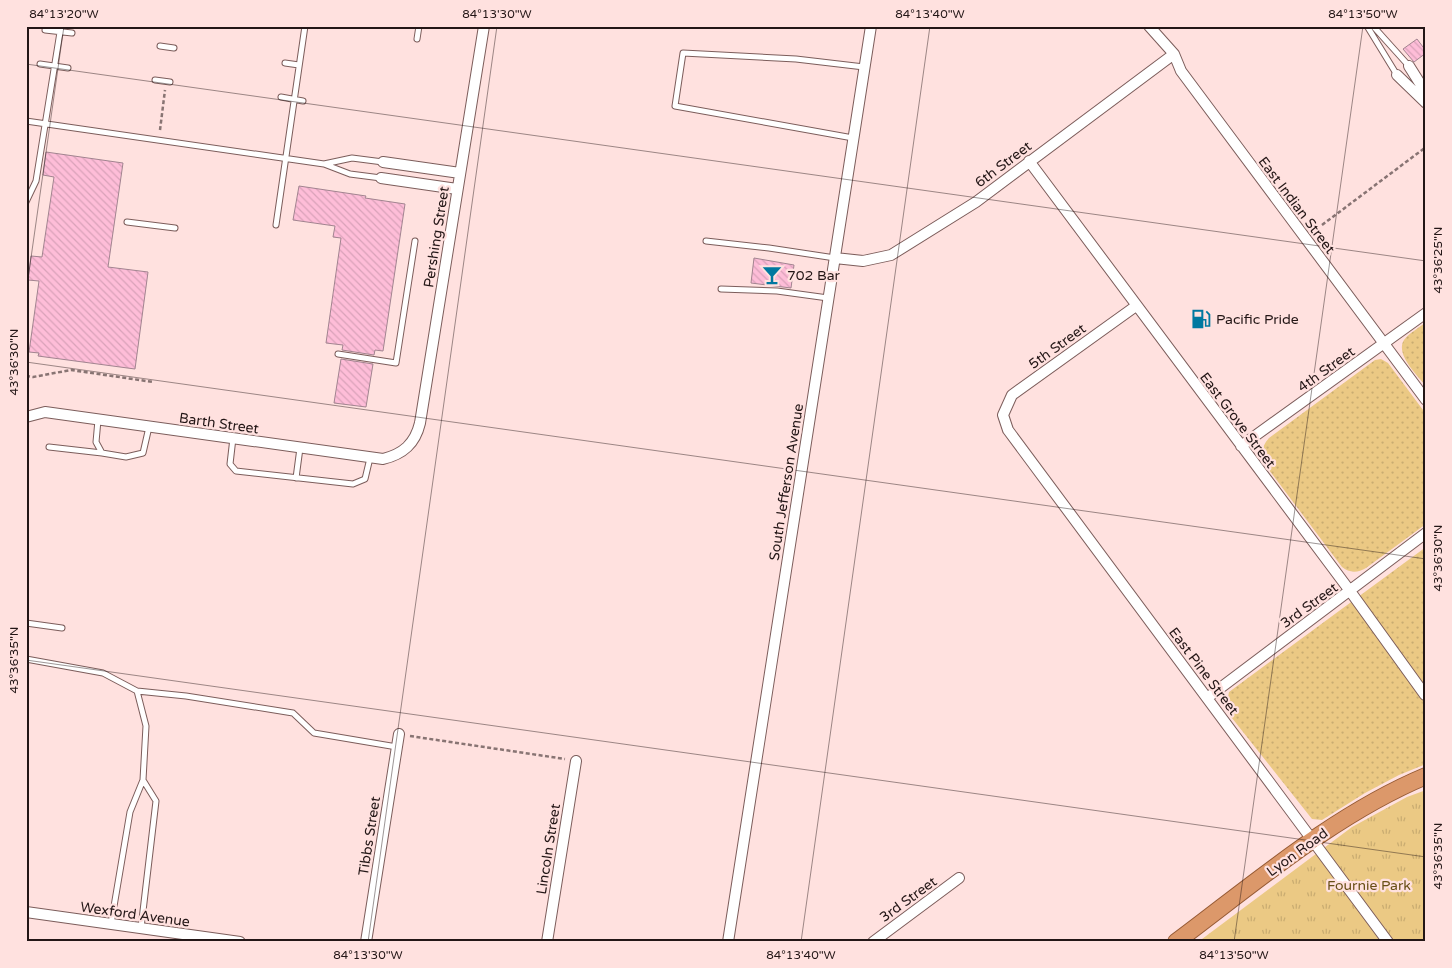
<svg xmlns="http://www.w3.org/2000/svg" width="1452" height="968" viewBox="0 0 1452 968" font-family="'Varela Round',sans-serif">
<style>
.grass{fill:url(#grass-dots)}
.park{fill:url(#park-tufts)}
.building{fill:url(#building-back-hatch);stroke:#a28490}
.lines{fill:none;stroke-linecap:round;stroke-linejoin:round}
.service-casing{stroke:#7c5d5b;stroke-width:7}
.minor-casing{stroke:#7c5d5b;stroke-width:12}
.trunk-casing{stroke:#965a34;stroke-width:18}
.path{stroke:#887473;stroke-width:2.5;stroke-dasharray:4 2.5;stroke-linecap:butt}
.service{stroke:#fff;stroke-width:5}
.minor{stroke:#fff;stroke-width:10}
.trunk{stroke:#dc986a;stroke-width:16}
.ticks{fill:none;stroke:#231616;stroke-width:1;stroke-opacity:0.45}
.labels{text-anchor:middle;stroke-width:4.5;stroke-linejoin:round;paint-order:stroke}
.street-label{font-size:14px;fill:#231616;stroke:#ffe1df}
.poi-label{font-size:14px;fill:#231616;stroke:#ffe1df;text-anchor:start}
.park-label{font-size:14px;fill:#684f16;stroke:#ffe1df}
.neatline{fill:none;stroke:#231616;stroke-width:2}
.ticks-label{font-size:12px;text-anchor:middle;fill:#231616}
</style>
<defs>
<pattern id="grass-dots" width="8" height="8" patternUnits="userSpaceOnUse" patternTransform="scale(1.25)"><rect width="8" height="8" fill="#ebc984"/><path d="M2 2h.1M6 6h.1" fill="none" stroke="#c9ac71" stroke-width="1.8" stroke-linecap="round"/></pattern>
<pattern id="park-tufts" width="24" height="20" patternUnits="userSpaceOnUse" patternTransform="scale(1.25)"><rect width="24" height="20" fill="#ebc984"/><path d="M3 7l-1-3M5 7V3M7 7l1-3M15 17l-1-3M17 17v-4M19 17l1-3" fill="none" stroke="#c9ac71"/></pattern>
<pattern id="building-back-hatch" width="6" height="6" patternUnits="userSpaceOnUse" patternTransform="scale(1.25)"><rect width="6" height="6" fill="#febdd8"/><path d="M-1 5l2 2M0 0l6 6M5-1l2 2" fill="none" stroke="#d9a2b9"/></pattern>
</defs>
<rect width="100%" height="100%" fill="#ffe1df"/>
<path class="grass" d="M1426 322V386C1417 375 1395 354 1404 340 1409 333 1419 328 1426 322Z
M1381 359 1388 363 1426 414V524L1366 568C1358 573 1349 573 1342 567L1266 466C1260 456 1261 447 1269 438L1375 360Z
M1426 547V764L1399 775 1365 793 1322 820 1312 819 1228 713 1226 707 1229 692Z"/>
<path class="park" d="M1426 790V942H1198L1352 827 1407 797Z"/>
<path class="building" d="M1417 39 1426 51V53L1414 62 1403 49Z
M46 152 123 163 108 267 148 272 135 369 38 356 39 353 29 352 39 281 28 280 31 256 42 257 54 177 43 175Z
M299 186 366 196 365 198 405 204 383 351 375 350 374 355 342 350 343 345 326 343 341 238 333 237 335 226 293 220Z
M754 258 794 265 791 288 751 283Z
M341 359 373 364 366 407 334 403Z"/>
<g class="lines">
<defs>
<path id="service" d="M1367 26 1397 75
M1373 26 1409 66
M45 30 72 33
M417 39 419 26
M160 46 174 48
M285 63 299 65
M40 64 68 68
M155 80 170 82
M281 97 303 101
M26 121 324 164 350 174 381 178
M853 138 675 106 683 53 796 59 864 67
M324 164 352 158 383 162
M26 202 36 181 61 26
M127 222 175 228
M276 225 305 26
M706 241 769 248 835 258
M721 289 777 291 828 298
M338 354 396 363 415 241
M98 420 96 442 102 453 126 457 143 453 149 427
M233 438 230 464 236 471 353 484 365 479 370 458
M49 447 102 453
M296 478 300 448
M26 623 62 628
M26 659 103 673 137 691 186 696 293 713 314 733 397 747
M111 924 130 812 143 780 146 726 137 691
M141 928 156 801 143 780"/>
<path id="minor" d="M1149 26 1174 54 1181 71 1426 400
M1409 66 1426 93
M1397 75 1426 103
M1029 161 1350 591 1425 695
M383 162 460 173
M381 178 457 189
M835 258 863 261 891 255 976 202 1174 54
M1136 306 1012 395 1003 415 1008 430 1388 942
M26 417 45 412 383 459C403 454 415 444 420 423L484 26
M1241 446 1426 313
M1207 698 1426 533
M26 912 240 942
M366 942 399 734
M547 942 576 761
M728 942 871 26
M873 942 959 878"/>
<path id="trunk" d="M1176 942C1255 883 1335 814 1426 776"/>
</defs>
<use href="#service" class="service-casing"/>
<use href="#minor" class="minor-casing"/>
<use href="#trunk" class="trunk-casing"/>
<path class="path" d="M160 130 165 90
M1322 225 1426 147
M26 376 33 377 71 370 153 382
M410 736 565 759"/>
<use href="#service" class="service"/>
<use href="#minor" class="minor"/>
<use href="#trunk" class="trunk"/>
</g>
<path class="ticks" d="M26 64 1426 261M26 293 64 26M26 362 1426 559M26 660 1426 857M368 942 497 26M801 942 930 26M1234 942 1363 26"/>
<defs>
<symbol id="bar-bare" viewBox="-9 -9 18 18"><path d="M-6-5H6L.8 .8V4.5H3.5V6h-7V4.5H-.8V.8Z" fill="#0078a0" stroke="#ffe1df" stroke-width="2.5" paint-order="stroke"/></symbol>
<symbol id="fuel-bare" viewBox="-9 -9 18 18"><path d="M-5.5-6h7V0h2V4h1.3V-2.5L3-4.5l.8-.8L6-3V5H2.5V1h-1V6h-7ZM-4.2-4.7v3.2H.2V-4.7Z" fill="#0078a0" stroke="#ffe1df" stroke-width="2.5" paint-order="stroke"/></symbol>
</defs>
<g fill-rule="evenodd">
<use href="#bar-bare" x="758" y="261" width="28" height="28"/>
<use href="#fuel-bare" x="1187" y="305" width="28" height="28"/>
</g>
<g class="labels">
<g class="street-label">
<text transform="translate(1003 164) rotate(-37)" y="5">6th Street</text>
<text transform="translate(1297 205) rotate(53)" y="5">East Indian Street</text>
<text transform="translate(436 237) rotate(-81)" y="5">Pershing Street</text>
<text transform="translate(1057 346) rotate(-36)" y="5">5th Street</text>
<text transform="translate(1326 369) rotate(-36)" y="5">4th Street</text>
<text transform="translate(1238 420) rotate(53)" y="5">East Grove Street</text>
<text transform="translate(219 423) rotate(8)" y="5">Barth Street</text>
<text transform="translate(786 482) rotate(-81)" y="5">South Jefferson Avenue</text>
<text transform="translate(1309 605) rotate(-36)" y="5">3rd Street</text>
<text transform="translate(1204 671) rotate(53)" y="5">East Pine Street</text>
<text transform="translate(369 836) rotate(-81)" y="5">Tibbs Street</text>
<text transform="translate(548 849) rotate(-81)" y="5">Lincoln Street</text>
<text transform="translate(1297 852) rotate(-36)" y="5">Lyon Road</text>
<text transform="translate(908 899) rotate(-36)" y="5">3rd Street</text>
<text transform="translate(135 914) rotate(8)" y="5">Wexford Avenue</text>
</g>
<g class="poi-label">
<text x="787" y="280">702 Bar</text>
<text x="1216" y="324">Pacific Pride</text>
</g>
<g class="park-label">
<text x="1369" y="890">Fournie Park</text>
</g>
</g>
<rect width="1452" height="968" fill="none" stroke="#ffe1df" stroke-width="55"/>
<rect x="28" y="28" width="1396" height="912" class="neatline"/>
<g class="ticks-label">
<text x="64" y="18">84°13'20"W</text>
<text x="497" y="18">84°13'30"W</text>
<text x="930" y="18">84°13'40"W</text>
<text x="1363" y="18">84°13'50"W</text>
<text transform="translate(1438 260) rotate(-90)" y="4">43°36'25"N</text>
<text transform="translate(14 362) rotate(-90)" y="4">43°36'30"N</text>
<text transform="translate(1438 558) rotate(-90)" y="4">43°36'30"N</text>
<text transform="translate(14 660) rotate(-90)" y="4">43°36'35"N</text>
<text transform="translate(1438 856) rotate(-90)" y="4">43°36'35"N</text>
<text x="368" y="959">84°13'30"W</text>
<text x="801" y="959">84°13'40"W</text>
<text x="1234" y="959">84°13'50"W</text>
</g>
</svg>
